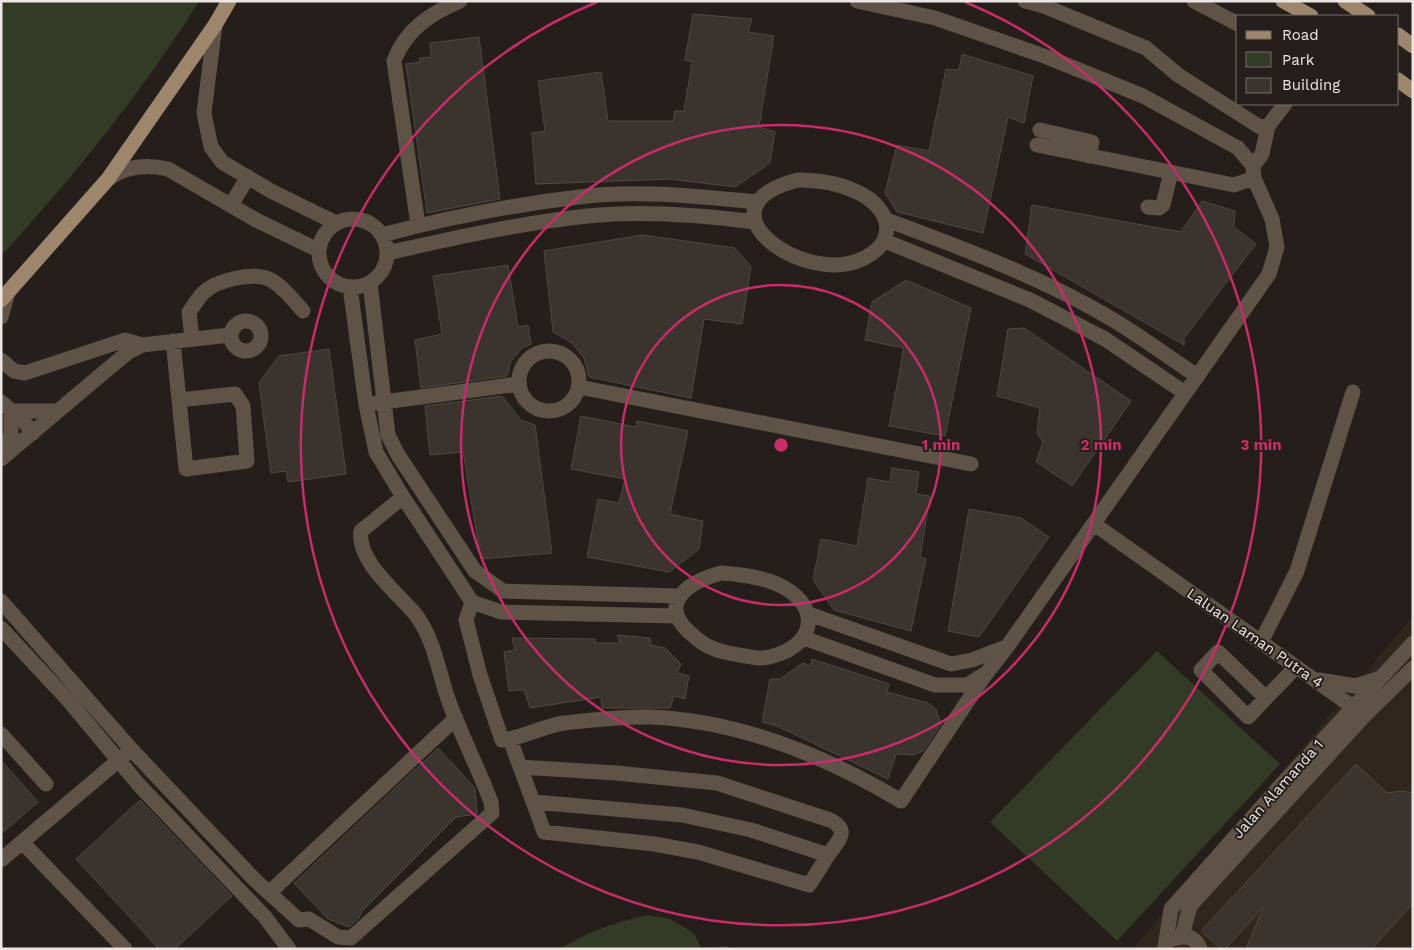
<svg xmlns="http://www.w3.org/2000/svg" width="1414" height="950" viewBox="0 0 1414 950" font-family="'Work Sans',sans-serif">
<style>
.built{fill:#31261d}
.green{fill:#333a25}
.building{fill:#3a332e;stroke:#4e4742}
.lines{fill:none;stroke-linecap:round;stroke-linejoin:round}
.minor{stroke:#5e5346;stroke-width:15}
.major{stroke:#9d866c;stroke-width:15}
.ring{fill:none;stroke:#c62d69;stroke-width:2.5}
.labels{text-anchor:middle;stroke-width:4;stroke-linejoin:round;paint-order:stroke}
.street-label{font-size:15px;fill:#ece7e4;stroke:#251e1a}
.centre{fill:#c62d69;stroke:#251e1a;stroke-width:2.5}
.ring-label{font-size:15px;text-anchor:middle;font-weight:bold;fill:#c62d69;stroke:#251e1a;stroke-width:4;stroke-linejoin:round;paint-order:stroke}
</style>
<rect width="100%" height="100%" fill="#251e1a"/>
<path class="built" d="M1413 616V949H1133Z"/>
<path class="green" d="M1 1H199C142 93 74 176 1 256Z
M1157 651 1280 764 1117 941 990 822Z
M648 915 670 919 694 933 701 948 727 946 733 949H559C588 932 615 922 648 915Z"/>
<path class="building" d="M693 14 752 19 748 32 774 36 759 127 775 132 770 163 735 187 670 179 536 184 532 133 545 131 538 81 601 72 608 121H673L675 111H684L692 62 685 60Z
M479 37 500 199 427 213 406 64 420 62V58L431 57 430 43Z
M962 54 1033 76 1024 123 1008 117 983 233 897 212 885 193 897 145 929 151 946 69 959 70Z
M1202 201 1235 211 1234 227 1256 244 1184 338V345L1025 254 1032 205 1181 232Z
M642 235 735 248 751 267 742 324 704 319 691 398 589 377 584 358 572 343 553 332 544 251Z
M508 265 518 327 528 325 531 344 522 348 511 361 507 376 421 388 415 340 442 334 433 276Z
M906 280 971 308 945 436 889 426 904 348 865 340 872 302Z
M1024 328 1131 401 1072 486 1036 462 1043 442 1037 433 1040 408 997 396 1008 329Z
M329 349 346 474 288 482 286 471 271 473 259 383 279 356Z
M502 396 521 420 535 425 552 553 481 559 463 452 430 455 425 406Z
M581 416 636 427 637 421 688 431 670 514 703 521 699 549 669 572 587 557 598 499 619 503 625 479 571 469Z
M892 468 919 472 916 494 930 496 920 557 926 559 911 631 834 610 813 580 821 539 857 546 868 478 890 482Z
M969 509 1021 518 1049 537 979 637 948 631Z
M617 635 650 638 651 645 665 648 681 664 677 673 689 676 685 699 674 696 670 708H602L601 697 530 708 524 690 509 691 504 652 515 650 512 638 595 639 596 643H620Z
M812 659 889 684 887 692 928 703 936 709 941 724 923 751 914 755 896 754 888 779 777 726 762 722 770 679H780L803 663 810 666Z
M438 748 475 788 477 814 456 817 361 912 359 918 349 927 328 919 294 883Z
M1 760 38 802 1 834Z
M1356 764 1387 793 1402 791 1413 793V903L1372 949H1246L1263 908 1225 949H1221L1201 931Z
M140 800 232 896 175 949H159L76 859Z"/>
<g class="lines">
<path class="minor" d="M1025 1 1044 6 1146 48 1178 75 1260 127 1268 126 1285 104
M1194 1 1238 24
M215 25 204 113 211 147 222 162 271 191 336 223
M1040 130 1092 142 1089 156
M1037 145 1234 185 1254 178
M1253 166 1262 154 1268 126
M108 179C126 166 146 164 168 169L256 220 318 250
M798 180C816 180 838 183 855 191 890 206 901 241 862 259 804 287 692 207 798 180Z
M231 205 248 177
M1148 207 1159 208 1163 205 1171 172
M319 253a34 34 0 1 1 68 0a34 34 0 1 1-68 0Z
M887 220C964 249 1044 278 1115 321 1143 338 1170 358 1197 376
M418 225 394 61C405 30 431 13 460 1
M382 235C449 217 518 204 587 196 643 190 701 197 757 202
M885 241 1030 300 1105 339 1185 393
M387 253C454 238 520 223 588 216 643 210 701 215 755 222
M370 283 388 435 398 455 475 571 503 591 680 596
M350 287 366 405 376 452 403 497 472 602 501 612 677 616
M1 317 8 292
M231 336a15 15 0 1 1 30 0a15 15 0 1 1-30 0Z
M192 339 189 312C194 306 198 298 203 293 216 280 252 272 269 279 283 286 293 300 303 311
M173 341 186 469 247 461 243 406 235 394 179 400
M519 381a30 30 0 1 1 60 0a30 30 0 1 1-60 0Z
M1 360 14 371 25 373 125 340 142 345 230 335
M579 387 971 464
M1 402 25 423 33 433
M376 403 518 384
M5 455 11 433V411H56
M1 459 127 353 142 345
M1094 524 1360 712
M721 573C739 574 760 577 777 584 820 603 819 643 773 656 761 660 751 657 739 655 729 653 719 652 710 647 701 644 695 637 688 631 657 601 692 581 721 573Z
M1 601 131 749 255 880 299 920 309 919 338 937 351 938 492 813 491 802C479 770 463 739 451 707 439 677 436 642 416 615 399 594 356 561 361 531L403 497
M472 602 466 620 480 675 502 740C523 738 543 726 564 723 592 720 623 716 651 717 741 721 824 755 901 801L985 675 1007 647 1269 274 1277 247 1272 219 1254 178 1253 166 1238 148 1143 96 1047 57 935 18 857 1
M809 614 951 664 972 660 1006 647
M1 628 69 701 139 785 265 917 289 949
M804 638 935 685H967L983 675
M1261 642 1297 571 1353 392
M1320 680 1355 686 1378 679
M1266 698 1248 717 1201 670 1218 652 1266 698 1296 667
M1 734 46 784
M510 739C521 770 533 801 544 832L654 844 698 852 809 885C815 876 821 867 826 858 835 844 853 831 830 820L717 783 616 773 520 767
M534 802 682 815 751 830 828 855
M22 842 126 754
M1 860 22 842 125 949
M269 893 456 718
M1182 936 1190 906 1365 715 1413 668
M1173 939C1185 935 1195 936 1200 949
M1165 947 1171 909 1283 783 1413 643"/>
<path class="major" d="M1283 1 1311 16
M1345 1 1368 16
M1398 35 1413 46
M1398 80 1413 91
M1 300 108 179 215 25 229 1"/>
</g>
<g class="ring">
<circle cx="781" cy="445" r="160"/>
<circle cx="781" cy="445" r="320"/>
<path d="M965 2A480 480 0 1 1 597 2"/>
</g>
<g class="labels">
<g class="street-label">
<text transform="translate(1255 638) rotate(35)" y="5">Laluan Laman Putra 4</text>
<text transform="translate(1278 789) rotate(-48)" y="5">Jalan Alamanda 1</text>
</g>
</g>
<circle cx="781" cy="445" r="8" class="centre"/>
<g class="ring-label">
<text x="941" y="450">1 min</text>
<text x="1101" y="450">2 min</text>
<text x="1261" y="450">3 min</text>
</g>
<rect width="1414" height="950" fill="none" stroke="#ece7e4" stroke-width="5"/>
<rect x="1236" y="15" width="162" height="90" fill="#251e1a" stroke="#756e6b"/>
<rect x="1246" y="31" width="25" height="8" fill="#9d866c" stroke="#756e6b"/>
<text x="1282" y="40" font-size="15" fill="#ece7e4">Road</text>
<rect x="1246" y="52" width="25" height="15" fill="#333a25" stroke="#756e6b"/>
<text x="1282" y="65" font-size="15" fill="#ece7e4">Park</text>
<rect x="1246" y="78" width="25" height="15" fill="#3a332e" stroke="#756e6b"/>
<text x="1282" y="90" font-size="15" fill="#ece7e4">Building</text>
</svg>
